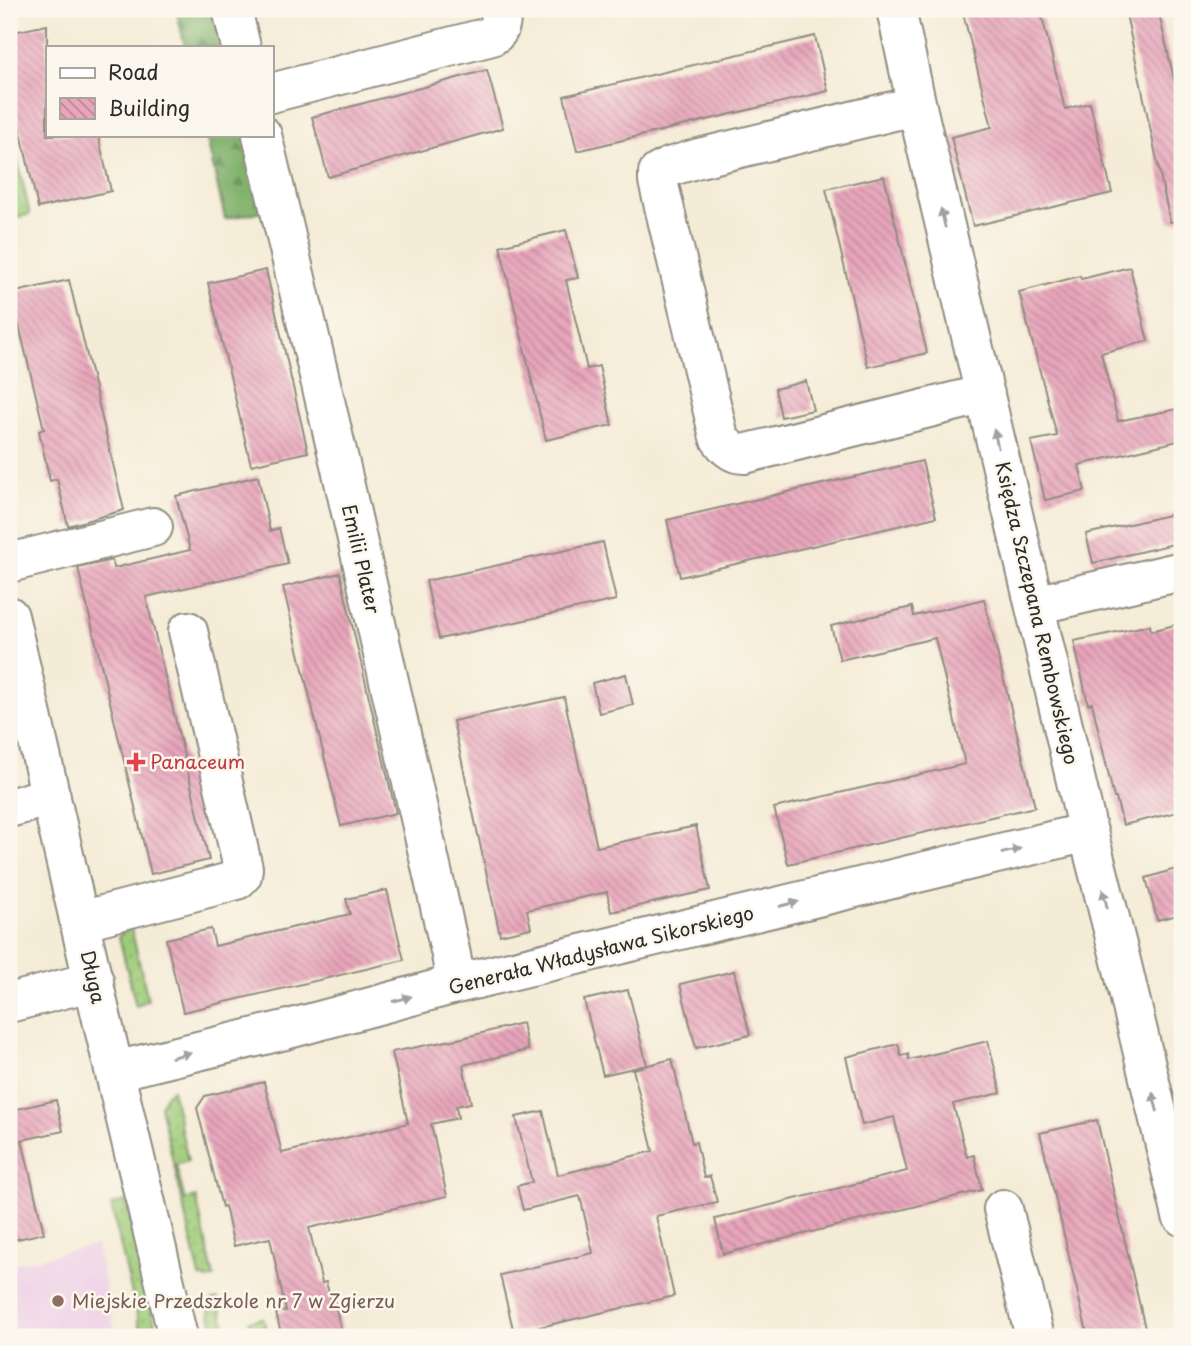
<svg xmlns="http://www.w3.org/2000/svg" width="1191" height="1346" viewBox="0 0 1191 1346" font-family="'Playpen Sans',sans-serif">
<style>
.built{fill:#eed0e7}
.grass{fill:url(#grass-dots);stroke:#657c52;stroke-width:2}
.forest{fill:url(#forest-firs);stroke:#556e4a;stroke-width:2}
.building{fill:url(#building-back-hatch)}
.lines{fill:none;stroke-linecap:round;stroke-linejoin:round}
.minor-casing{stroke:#908c81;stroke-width:42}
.minor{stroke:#fff;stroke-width:38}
.oneway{fill:#a0a0a0}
.health-dot{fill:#e0444e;stroke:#fbf7ec;stroke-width:2.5}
.education-dot{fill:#8d6e63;stroke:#fbf7ec;stroke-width:2.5}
.labels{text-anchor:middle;stroke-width:5;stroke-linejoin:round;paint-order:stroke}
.street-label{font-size:19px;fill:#2b2b2b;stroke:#fbf7ec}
.health-label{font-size:19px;fill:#be3a42;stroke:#fbf7ec;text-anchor:start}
.education-label{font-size:19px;fill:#785e54;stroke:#fbf7ec;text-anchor:start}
</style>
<defs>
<pattern id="grass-dots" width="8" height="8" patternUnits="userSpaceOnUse" patternTransform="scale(1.75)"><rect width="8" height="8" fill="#9fcc79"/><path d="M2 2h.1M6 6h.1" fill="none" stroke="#89af69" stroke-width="1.8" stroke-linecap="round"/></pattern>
<pattern id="forest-firs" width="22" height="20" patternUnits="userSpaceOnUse" patternTransform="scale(1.75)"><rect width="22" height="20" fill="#7fb069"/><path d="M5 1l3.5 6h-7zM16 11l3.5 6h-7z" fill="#688f57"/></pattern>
<pattern id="building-back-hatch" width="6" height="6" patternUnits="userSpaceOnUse" patternTransform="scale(1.75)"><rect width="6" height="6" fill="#e8a5bb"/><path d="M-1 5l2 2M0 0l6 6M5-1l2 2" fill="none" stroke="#bc8798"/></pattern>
</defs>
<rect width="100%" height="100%" fill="#fbf7ec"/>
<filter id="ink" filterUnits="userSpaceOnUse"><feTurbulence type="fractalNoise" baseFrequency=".0143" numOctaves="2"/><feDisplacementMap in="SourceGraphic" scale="14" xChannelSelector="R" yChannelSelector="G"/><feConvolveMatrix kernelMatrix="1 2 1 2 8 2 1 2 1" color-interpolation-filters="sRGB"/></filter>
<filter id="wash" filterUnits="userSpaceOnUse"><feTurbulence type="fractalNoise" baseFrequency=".00686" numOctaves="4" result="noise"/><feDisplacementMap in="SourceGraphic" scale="28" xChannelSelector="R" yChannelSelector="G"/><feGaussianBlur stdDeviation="1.57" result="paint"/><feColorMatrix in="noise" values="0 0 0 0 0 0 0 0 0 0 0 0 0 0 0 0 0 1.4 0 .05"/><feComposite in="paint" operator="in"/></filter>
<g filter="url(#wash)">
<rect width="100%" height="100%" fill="#f5ecd7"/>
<path class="built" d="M96 1245 116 1337H9V1265Z"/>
<path class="grass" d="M9 125 30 214 9 220Z
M131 927 148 1000 136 1006 119 937 123 930Z
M172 1089 188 1161 176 1165 185 1200 196 1197 214 1278 207 1279 200 1277 160 1106 165 1096Z
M126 1201 158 1337H142L111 1205Z
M218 1299 228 1337H215L208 1305 213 1300Z
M263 1318 268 1337H253L249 1321Z"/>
<path class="forest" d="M176 9H216L225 47H185Z
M206 135H246L264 211 225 219Z"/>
<g id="blocks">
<path class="building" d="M962 9H1040L1065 109 1090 103 1112 193 973 226 951 137 992 127Z
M1125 9H1158L1182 114V221L1170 222Z
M47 25V135H98L111 191 38 208 12 94H9V33Z
M815 36 828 91 577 151 564 96Z
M487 70 503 128 328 177 312 117Z
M884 176 927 353 868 367 826 189Z
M566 230 578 278 566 280 587 369 599 366 612 425 546 440 500 246Z
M1130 267 1148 341 1101 353 1118 421 1182 408V440L1079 465 1085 491 1045 500 1031 441 1057 436 1019 292 1080 276 1081 279Z
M266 270 308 452 251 465 208 283Z
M69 280 124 510 68 526 57 479 50 481 39 431 44 429 11 293Z
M806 381 813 410 781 417 775 389Z
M922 461 936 517 680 577 667 520Z
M258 476 270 531 279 528 288 564 146 597 209 860 151 874 78 568 112 560 114 568 190 550 176 496Z
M1182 512V542L1093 563 1086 534Z
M603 542 616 600 439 639 426 581Z
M340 573 396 813 341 826 283 587Z
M984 599 1035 807 788 864 774 808 965 764 935 638 840 660 831 626 912 607 914 616Z
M1182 623V811L1123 825 1116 798H1114L1092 703 1088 704 1074 641 1150 625 1151 631Z
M626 674 633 705 599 713 592 683Z
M564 697 597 847 696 826 710 890 611 912 607 892 527 910 531 928 500 935 453 721Z
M1182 867V914L1157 920 1146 878Z
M387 890 404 960 183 1012 166 939 211 929 215 946 350 914 346 899Z
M734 971 750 1035 696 1048 680 984Z
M628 990 647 1065 603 1075 584 1000Z
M522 1023 528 1050 463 1065 471 1103 456 1106 458 1118 431 1124 447 1196 309 1228 322 1283 326 1282 331 1301 334 1300 343 1337H282L276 1313 286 1311 270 1238 234 1246 225 1206 222 1207 197 1108 205 1096 264 1082 282 1153 408 1123 392 1052 462 1038Z
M988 1041 1001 1093 953 1104 967 1157 974 1155 982 1190 723 1254 715 1219 907 1171 894 1117 862 1125 846 1057 898 1044 901 1056 908 1054 909 1060Z
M672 1059 692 1143 696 1142 704 1178 710 1176 717 1202 656 1216 674 1296 514 1333 500 1275 593 1253 580 1196 523 1210 517 1186 532 1182 516 1117 543 1111 558 1175 653 1151 633 1069Z
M56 1100 63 1131 22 1140 44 1233 9 1241V1111Z
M1097 1120 1147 1337H1088L1040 1133Z"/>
</g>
</g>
<g filter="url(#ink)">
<use href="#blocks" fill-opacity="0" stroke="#908c81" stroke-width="2"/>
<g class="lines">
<defs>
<path id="minor" d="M232 9 241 47
M896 9 917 107 1088 832 1122 965 1182 1216
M271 93 492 36C502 30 502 19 499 9
M917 107 893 111 699 158 669 167 658 173V181L719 437C726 447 732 454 744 454L985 394
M262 135 340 464 451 955 456 984
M9 563 153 527
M1035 605 1182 571
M9 616 103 1024 178 1337
M9 808 51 796
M80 921 219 885 237 880 242 875 243 868 188 631
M9 1003 94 981
M115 1071 285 1030 456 984 1088 832
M1003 1209 1035 1337"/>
</defs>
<use href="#minor" class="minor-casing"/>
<use href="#minor" class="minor"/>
</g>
<defs><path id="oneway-solid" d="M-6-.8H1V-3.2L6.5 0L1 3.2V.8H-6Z" transform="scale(1.75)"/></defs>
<g class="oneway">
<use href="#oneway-solid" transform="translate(943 218) rotate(-103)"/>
<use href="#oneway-solid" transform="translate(996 439) rotate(-103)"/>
<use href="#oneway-solid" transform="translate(1011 851) rotate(-14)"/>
<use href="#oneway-solid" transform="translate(1105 899) rotate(-104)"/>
<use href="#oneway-solid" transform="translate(789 904) rotate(-14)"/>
<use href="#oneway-solid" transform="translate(402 999) rotate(-15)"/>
<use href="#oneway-solid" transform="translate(181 1055) rotate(-14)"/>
<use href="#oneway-solid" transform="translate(1155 1102) rotate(-104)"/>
</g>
</g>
<path class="health-dot" d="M132.5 751.5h7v7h7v7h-7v7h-7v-7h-7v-7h7z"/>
<circle class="education-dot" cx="58" cy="1301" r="7"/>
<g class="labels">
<g class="street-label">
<text transform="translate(361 559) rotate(77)" y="7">Emilii Plater</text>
<text transform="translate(1037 613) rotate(77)" y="7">Księdza Szczepana Rembowskiego</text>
<text transform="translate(601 950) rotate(-14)" y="7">Generała Władysława Sikorskiego</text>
<text transform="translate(93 977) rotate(77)" y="7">Długa</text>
</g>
<g class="health-label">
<text x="150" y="769">Panaceum</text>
</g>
<g class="education-label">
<text x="72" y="1308">Miejskie Przedszkole nr 7 w Zgierzu</text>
</g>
</g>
<rect width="1191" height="1346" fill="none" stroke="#fbf7ec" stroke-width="35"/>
<rect x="46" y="46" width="228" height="91" fill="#fbf7ec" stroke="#a8a59f" stroke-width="2"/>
<rect x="60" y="68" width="35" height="10" fill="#ffffff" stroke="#a8a59f" stroke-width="2"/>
<text x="108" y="80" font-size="21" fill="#2b2b2b">Road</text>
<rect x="60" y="98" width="35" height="21" fill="url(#building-back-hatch)" stroke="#a8a59f" stroke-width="2"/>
<text x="108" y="116" font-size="21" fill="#2b2b2b">Building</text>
</svg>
